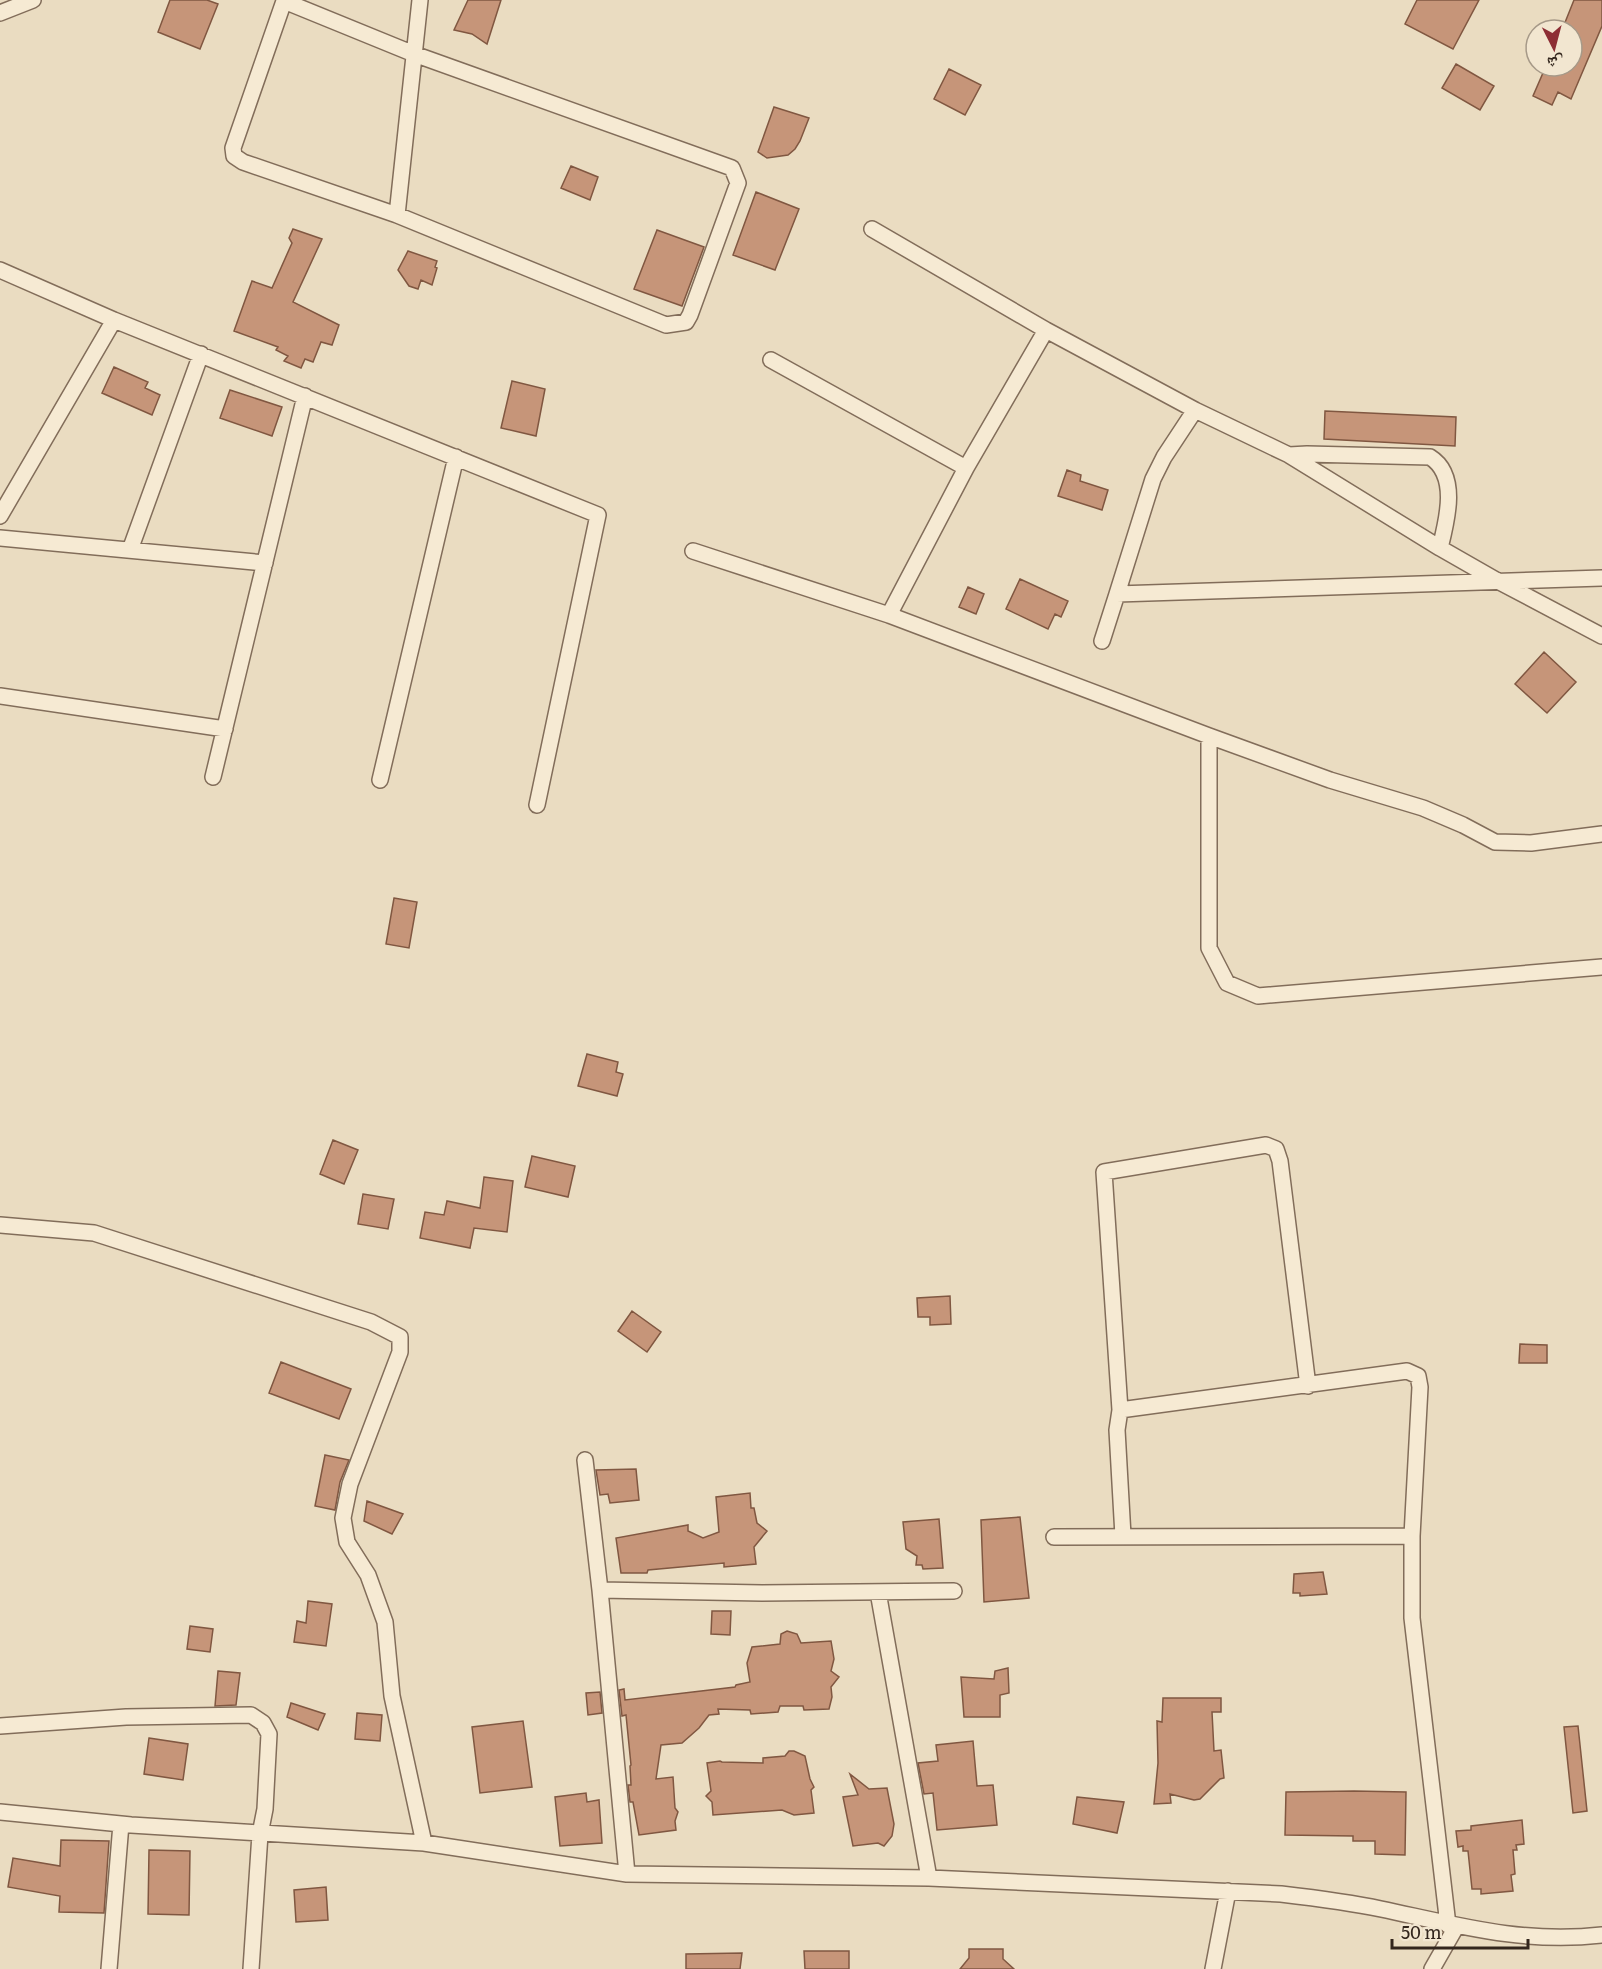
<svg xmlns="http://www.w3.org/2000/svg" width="1602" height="1969" viewBox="0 0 1602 1969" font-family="Literata,'Noto Naskh Arabic',serif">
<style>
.building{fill:#c69579;stroke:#805741;stroke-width:1.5}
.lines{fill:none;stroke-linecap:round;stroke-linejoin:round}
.minor-casing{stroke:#826d5a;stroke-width:18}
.minor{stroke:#f6ead3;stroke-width:15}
</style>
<rect width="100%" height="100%" fill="#eadcc1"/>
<path class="building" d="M170 0H207L218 4 200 49 158 32Z
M468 0H501L487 44 472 34 454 30Z
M1417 0H1479L1453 49 1405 24Z
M1574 0H1602V26L1571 99 1558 92 1552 105 1533 96 1546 66H1572V30H1562Z
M1456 64 1494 86 1480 110 1442 88Z
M949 69 981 85 965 115 934 99Z
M774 107 809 118 800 141 795 149 788 155 767 158 758 152Z
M571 166 598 177 590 200 561 188Z
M756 192 799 209 775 270 733 255Z
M293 229 322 239 293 302 339 325 332 345 321 342 313 362 305 359 301 368 284 361 288 356 276 350 278 347 234 331 252 281 272 288 292 243 289 238Z
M657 230 704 247 682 306 634 289Z
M408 251 437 261 435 267 437 268 432 285 421 280 418 289 409 286 398 270Z
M114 367 148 382 145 388 160 395 152 415 102 393Z
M512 381 545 389 536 436 501 428Z
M230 390 282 407 272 436 220 418Z
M1325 411 1456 417 1455 446 1324 439Z
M1067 470 1081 475 1080 481 1108 490 1102 510 1058 496Z
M1020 579 1068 601 1061 617 1055 614 1048 629 1006 609Z
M968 587 984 594 976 614 959 607Z
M1544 652 1576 682 1547 713 1515 684Z
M394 898 417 902 409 948 386 944Z
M587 1054 618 1062 616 1072 623 1074 617 1096 578 1086Z
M333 1140 358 1150 344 1184 320 1174Z
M532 1156 575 1166 568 1197 525 1187Z
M484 1177 513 1181 507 1232 474 1228 470 1248 420 1238 425 1212 444 1215 447 1201 480 1208Z
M363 1194 394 1199 388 1229 358 1224Z
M950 1296 951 1324 930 1325V1317H918L917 1298Z
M632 1311 661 1332 647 1352 618 1331Z
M1520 1344 1547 1345V1363H1519Z
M281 1362 351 1389 339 1419 269 1393Z
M325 1455 349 1460 340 1482 335 1510 315 1506Z
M636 1469 639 1500 610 1503 608 1494 600 1495 596 1470Z
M750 1493 751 1508H754L757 1523 767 1531 754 1547 756 1564 724 1567V1563L648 1570 647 1573H621L616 1538 688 1525V1531L703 1538 719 1532 716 1497Z
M367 1501 403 1514 392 1534 364 1521Z
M1020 1517 1029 1598 984 1602 981 1520Z
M939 1519 943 1568 923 1569 922 1565H916L917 1556 906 1549 903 1522Z
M1323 1572 1327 1594 1300 1596V1593H1293L1294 1574Z
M308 1601 332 1604 326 1646 294 1642 297 1621 306 1623Z
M712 1611H731L730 1635 711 1634Z
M190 1626 213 1629 210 1652 187 1649Z
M787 1631 797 1634 801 1643 831 1641 834 1659 831 1671 839 1677 831 1687 832 1697 829 1709 804 1710 803 1706H780L778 1712 751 1714 750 1710 718 1709 719 1714 709 1715 699 1728 682 1743 661 1745 656 1779 673 1777 675 1808 678 1812 675 1821 676 1830 639 1835 633 1802H630L628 1785H631L630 1766 631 1765 626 1715 622 1716 619 1690 624 1689 625 1700 735 1687 736 1685 750 1682 747 1663 752 1647 780 1644 781 1634Z
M1008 1668 1009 1693 1000 1695V1717H964L961 1677 994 1679 995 1671Z
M218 1671 240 1673 236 1705 215 1706Z
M600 1692 602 1713 588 1715 586 1693Z
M1163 1698H1221V1712H1212L1214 1751 1221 1750 1224 1778 1220 1779 1200 1799 1194 1800 1170 1794 1171 1803 1154 1804 1158 1763 1157 1721 1162 1722Z
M291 1703 325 1714 318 1730 287 1717Z
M357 1713 382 1715 380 1741 355 1739Z
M523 1721 532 1787 480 1793 472 1727Z
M1578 1726 1587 1811 1573 1813 1564 1727Z
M149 1738 188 1744 183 1780 144 1774Z
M973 1741 977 1786 993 1785 997 1825 937 1830 933 1793 924 1794 918 1763 938 1761 936 1745Z
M789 1751H794L805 1756 810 1779 814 1787 811 1790 814 1813 794 1815 782 1810 713 1815 712 1802 706 1796 711 1791 707 1763 720 1761 722 1762 763 1763V1758L785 1756Z
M850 1774 869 1789 887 1788 894 1824 892 1836 884 1846 878 1843 853 1846 843 1797 858 1795Z
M1354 1791 1406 1792 1405 1855 1375 1854V1841H1353V1836L1285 1835 1286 1792Z
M586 1793 587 1802 599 1800 602 1843 560 1846 555 1797Z
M1077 1797 1124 1802 1117 1833 1073 1824Z
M1522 1820 1524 1844 1516 1845 1517 1850H1513L1515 1874 1511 1875 1513 1891 1481 1894V1889H1472L1468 1851H1463V1846L1458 1847 1456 1831 1471 1830V1826Z
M61 1840 109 1841 104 1913 59 1912 60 1896 8 1887 13 1858 60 1866Z
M149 1850 190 1851 189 1915 148 1914Z
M326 1887 328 1920 296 1922 294 1890Z
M969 1949H1003V1959L1014 1969H960L969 1958Z
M804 1951H849V1969H805Z
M742 1953 740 1969H686V1954Z"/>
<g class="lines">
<defs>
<path id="minor" d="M284 1 414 54 732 168 738 183 690 315 686 322 666 325 397 215 243 162 234 156 233 148Z
M0 13 33 0
M397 215 420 0
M872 229 1046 330 1195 410
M0 270 114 320 598 515 537 805
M771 360 966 468
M1289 455 1440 548
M0 516 114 320
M0 538 265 563
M130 550 201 354
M693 551 889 615 1209 736 1330 780 1423 808 1463 825 1495 842 1531 843 1602 834
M1117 594 1153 479 1164 457 1195 410 1289 455 1307 454 1430 457C1459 475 1447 520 1440 548L1496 580 1602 636
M889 615 966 468 1046 330
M1102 641 1117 594 1602 578
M0 696 225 729
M1209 736V948L1227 983 1258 996 1602 967
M213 777 305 396
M380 780 456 457
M0 1225 94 1233 371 1322 400 1337V1352L350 1484 343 1518 347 1542 368 1575 385 1622 392 1696 424 1843
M1120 1410 1407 1371 1418 1376 1420 1387 1412 1536V1618L1448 1925
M585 1460 600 1590 627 1874
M1123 1536 1117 1430 1120 1410 1104 1172 1266 1145 1276 1149 1280 1161 1308 1386
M1054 1537 1412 1536
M600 1590 762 1593 954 1591
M878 1592 929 1878
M0 1726 126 1717 251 1715 263 1723 269 1734 265 1809 260 1834 251 1969
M0 1812 131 1825 424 1843 627 1874 929 1878 1281 1894C1315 1898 1348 1902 1381 1909 1457 1925 1522 1944 1602 1935
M109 1969 121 1824
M1213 1969 1228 1891
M1432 1969 1456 1927"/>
</defs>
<use href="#minor" class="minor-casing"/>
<use href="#minor" class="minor"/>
</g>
<g transform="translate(1554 48) rotate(174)"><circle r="28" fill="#f2e6d0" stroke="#a69988" stroke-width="1.5"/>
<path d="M0-4.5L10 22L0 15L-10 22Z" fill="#8d2e34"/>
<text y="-9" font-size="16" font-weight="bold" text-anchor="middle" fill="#33261d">ش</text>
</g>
<path d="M1392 1939v9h136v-9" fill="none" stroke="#33261d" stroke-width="3"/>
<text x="1401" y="1939" font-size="18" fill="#33261d" stroke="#f2e6d0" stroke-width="4.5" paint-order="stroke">50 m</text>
</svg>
